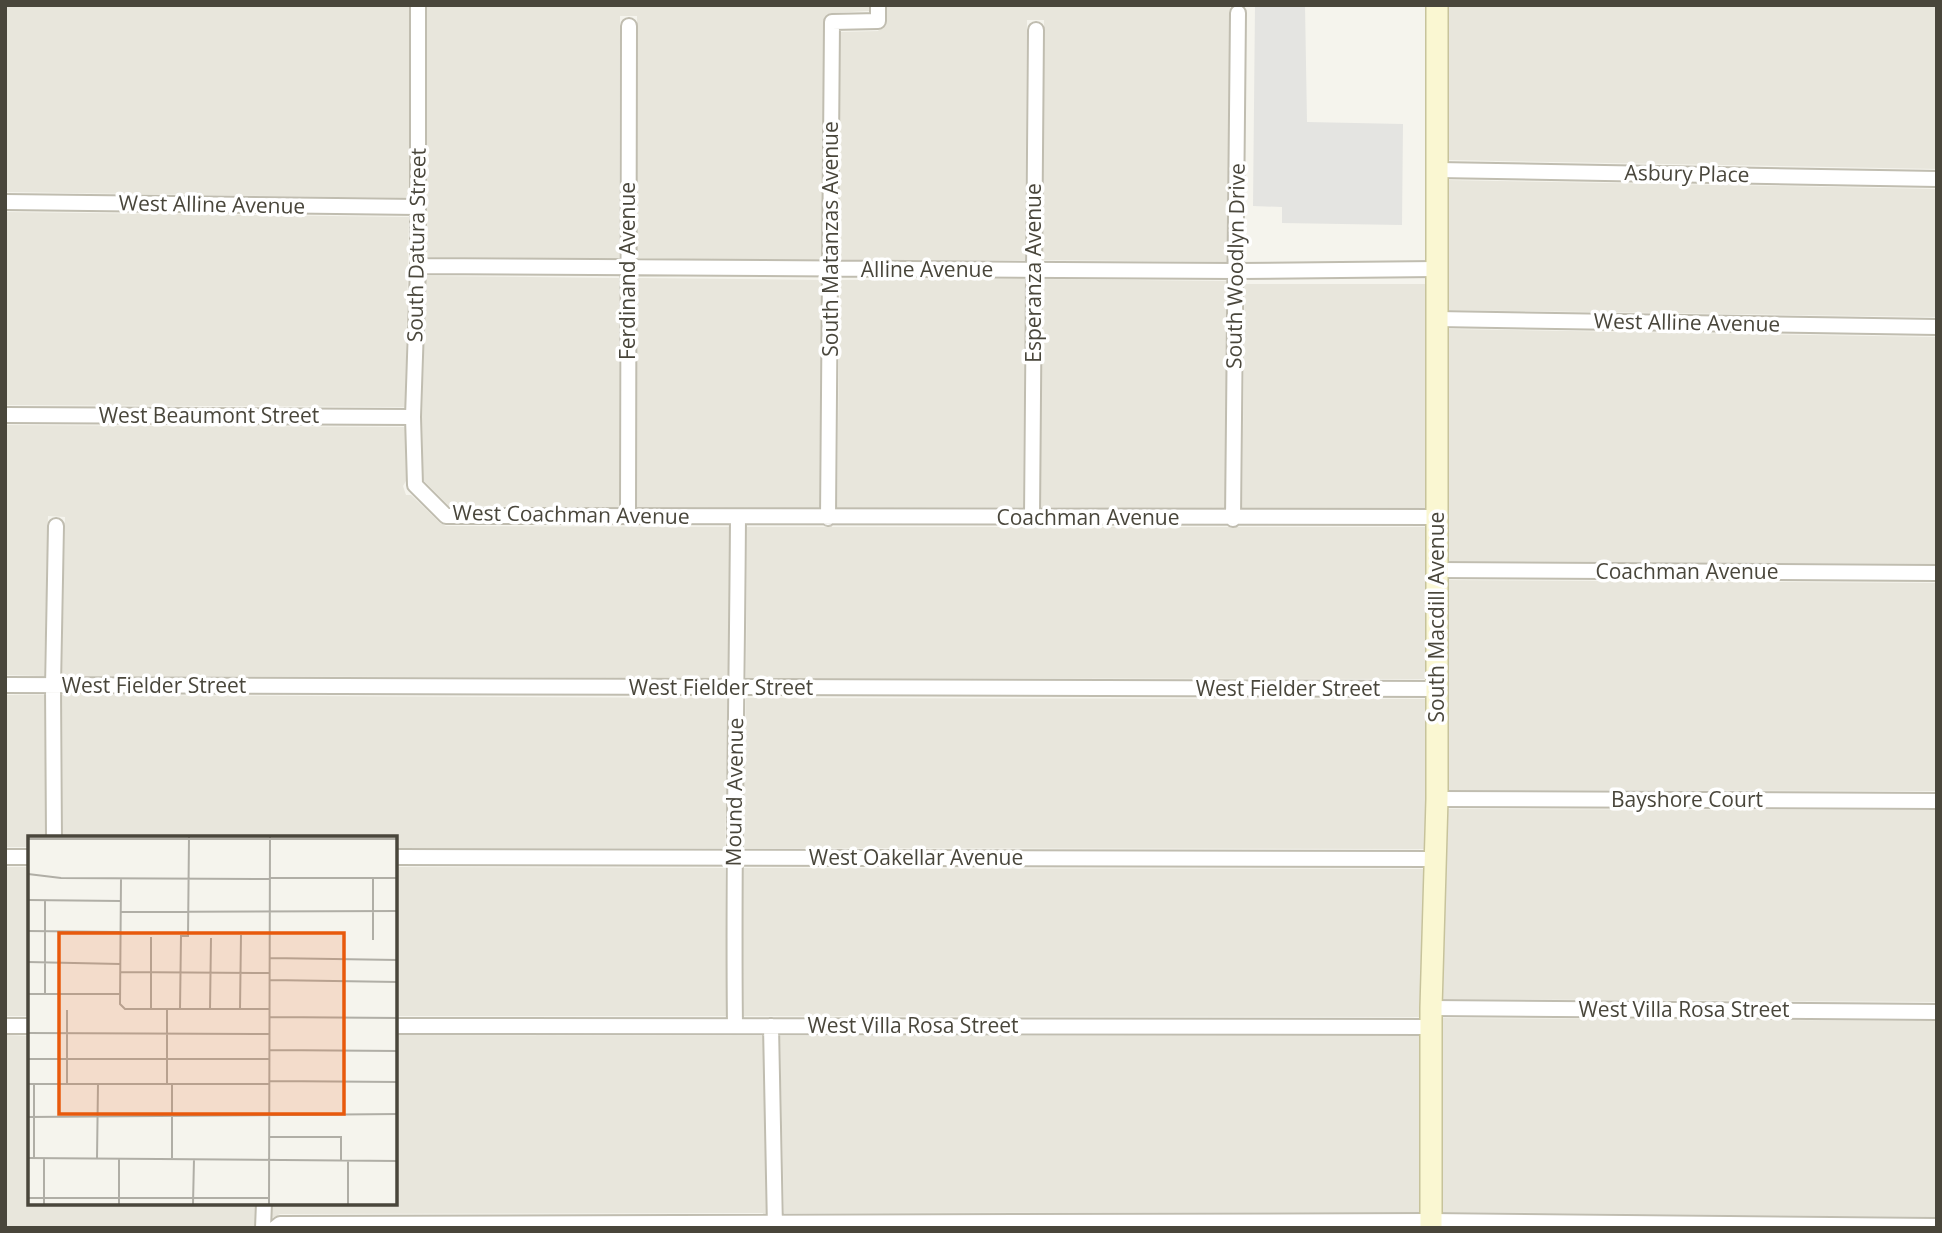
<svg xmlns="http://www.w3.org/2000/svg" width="1942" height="1233" viewBox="0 0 1942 1233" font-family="'Open Sans',sans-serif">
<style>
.residential{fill:#e8e6dc}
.parking{fill:#e4e4e1}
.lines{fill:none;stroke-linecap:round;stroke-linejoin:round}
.street-casing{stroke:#c0bdb0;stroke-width:18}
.secondary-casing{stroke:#c7c39b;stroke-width:24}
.street{stroke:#fff;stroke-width:14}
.secondary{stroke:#faf7d2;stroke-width:21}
.labels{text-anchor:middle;stroke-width:7;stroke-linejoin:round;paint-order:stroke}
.street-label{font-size:21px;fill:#49463b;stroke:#fff}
.inset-road{fill:none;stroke:#b0aea6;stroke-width:2}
.view{fill:#e8590c;fill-opacity:0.15;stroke:#e8590c;stroke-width:3.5}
.inset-edge{fill:none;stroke:#49463b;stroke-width:3.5}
</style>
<rect width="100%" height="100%" fill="#f5f4ed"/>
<path class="residential" d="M5 5H410L409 198 5 192Z
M427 5H869V11L832 13 823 22V260L637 259V16H620L619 259 426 257Z
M887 5H1230L1228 262 1042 260 1044 20H1027L1025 260H840V32L878 31 886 21Z
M1445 5H1937V169L1446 160Z
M1446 180 1937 189V317L1446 310Z
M5 212 409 217 405 407 5 405Z
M426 276 619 278V508L449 506 423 480 422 417Z
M637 278 822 280 819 508H636Z
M1025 279 1023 507 837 508 840 280Z
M1042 279 1228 281 1225 509 1040 507Z
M1245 284H1428V508L1242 509Z
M1446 329 1937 337V564L1446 561Z
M5 425 405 427 406 481 403 486 406 495H411L440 523 446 526 729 527V678L62 676 65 517 48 516 44 676 5 675Z
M747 527H1428V679L746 678Z
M1446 580 1937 583V791L1446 790Z
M5 695H44L46 837 30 838V847H5Z
M62 695 729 698 725 848H396V838L63 837Z
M746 698 1428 699V849L742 848Z
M1445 809 1937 810V1002L1440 999Z
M5 867H30V1016H5Z
M396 867 725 868 727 1016H396Z
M742 868 1427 869 1422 1017 744 1016Z
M1440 1018 1937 1021V1217L1440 1212Z
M5 1035 30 1036V1203H255V1228H5Z
M396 1035 763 1036 766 1213 280 1214 272 1218V1203H396Z
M780 1036H1422V1212L784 1213Z"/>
<path class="parking" d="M1255 5H1305L1307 122 1403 124 1402 225 1282 223V207L1253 206Z"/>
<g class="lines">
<defs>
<path id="street" d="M418 5V266L413 417 415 485 446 516 1437 517
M1438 170 1937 179
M5 202 418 207
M418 266 1237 271 1436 269
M1437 319 1937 327
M5 415 413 417
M628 517 629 26
M1032 517 1036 30
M828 518 832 22 878 21V5
M1233 519 1238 13
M1437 570 1937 573
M5 685 1437 689
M1437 799 1937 801
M54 838 53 686 56 526
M5 857H30
M396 857 1436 859
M1431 1008 1937 1012
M5 1026H30
M396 1026 1431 1027
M735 1026C733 856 737 687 738 517
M771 1026 775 1228
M263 1228 264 1203
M275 1228 280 1224 1431 1221 1937 1226"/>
<path id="secondary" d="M1431 1228V1008L1437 799V5"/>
</defs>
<use href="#street" class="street-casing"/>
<use href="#secondary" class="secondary-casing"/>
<use href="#street" class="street"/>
<use href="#secondary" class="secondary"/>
</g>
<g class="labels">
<g class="street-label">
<text transform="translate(1687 174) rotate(1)" y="7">Asbury Place</text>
<text transform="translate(212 205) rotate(1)" y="7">West Alline Avenue</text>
<text transform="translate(831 239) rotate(-90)" y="7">South Matanzas Avenue</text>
<text transform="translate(417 245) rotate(-89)" y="7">South Datura Street</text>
<text transform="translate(1236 266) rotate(-89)" y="7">South Woodlyn Drive</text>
<text x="927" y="277">Alline Avenue</text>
<text transform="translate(628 271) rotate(-90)" y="7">Ferdinand Avenue</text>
<text transform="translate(1034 273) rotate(-90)" y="7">Esperanza Avenue</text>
<text transform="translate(1687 323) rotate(1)" y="7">West Alline Avenue</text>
<text x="209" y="423">West Beaumont Street</text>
<text transform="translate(571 515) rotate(1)" y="7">West Coachman Avenue</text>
<text x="1088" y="525">Coachman Avenue</text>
<text x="1687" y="579">Coachman Avenue</text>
<text transform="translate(1437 617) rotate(-90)" y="7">South Macdill Avenue</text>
<text x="154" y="693">West Fielder Street</text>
<text x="721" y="695">West Fielder Street</text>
<text x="1288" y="696">West Fielder Street</text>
<text transform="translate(735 792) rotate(-89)" y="7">Mound Avenue</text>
<text x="1687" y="807">Bayshore Court</text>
<text x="916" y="865">West Oakellar Avenue</text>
<text x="1684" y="1017">West Villa Rosa Street</text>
<text x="913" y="1033">West Villa Rosa Street</text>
</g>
</g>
<g transform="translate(28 836)">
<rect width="369" height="369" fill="#f5f4ed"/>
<path class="inset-road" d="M0 3H370M0 38 33 42 242 43M242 42H370M93 43 92 168 97 173H242M0 64 93 65M93 76 370 75M0 95 92 96M345 104V42M242 122 370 124M0 126 92 128M93 136 242 137M242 144 370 146M0 158H92M17 158V64M123 172V101M152 173 153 100H160L161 1M182 173 183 102M212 173 213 99M242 181 370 182M0 197 242 198M242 214 370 215M0 223H242M242 245 370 246M6 247V322M0 248H241M39 248V174M139 248V173M0 281 370 278M241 301H313V324M0 322 370 325M16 322V368M69 322 70 248M144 322V248M0 362H241M91 368V322M165 368 166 323M241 368 242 1M320 368V324"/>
<path class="view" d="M31 97H316V278H31Z"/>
<rect width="369" height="369" class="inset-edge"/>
</g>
<rect width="1942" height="1233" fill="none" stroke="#49463b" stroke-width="14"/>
</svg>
